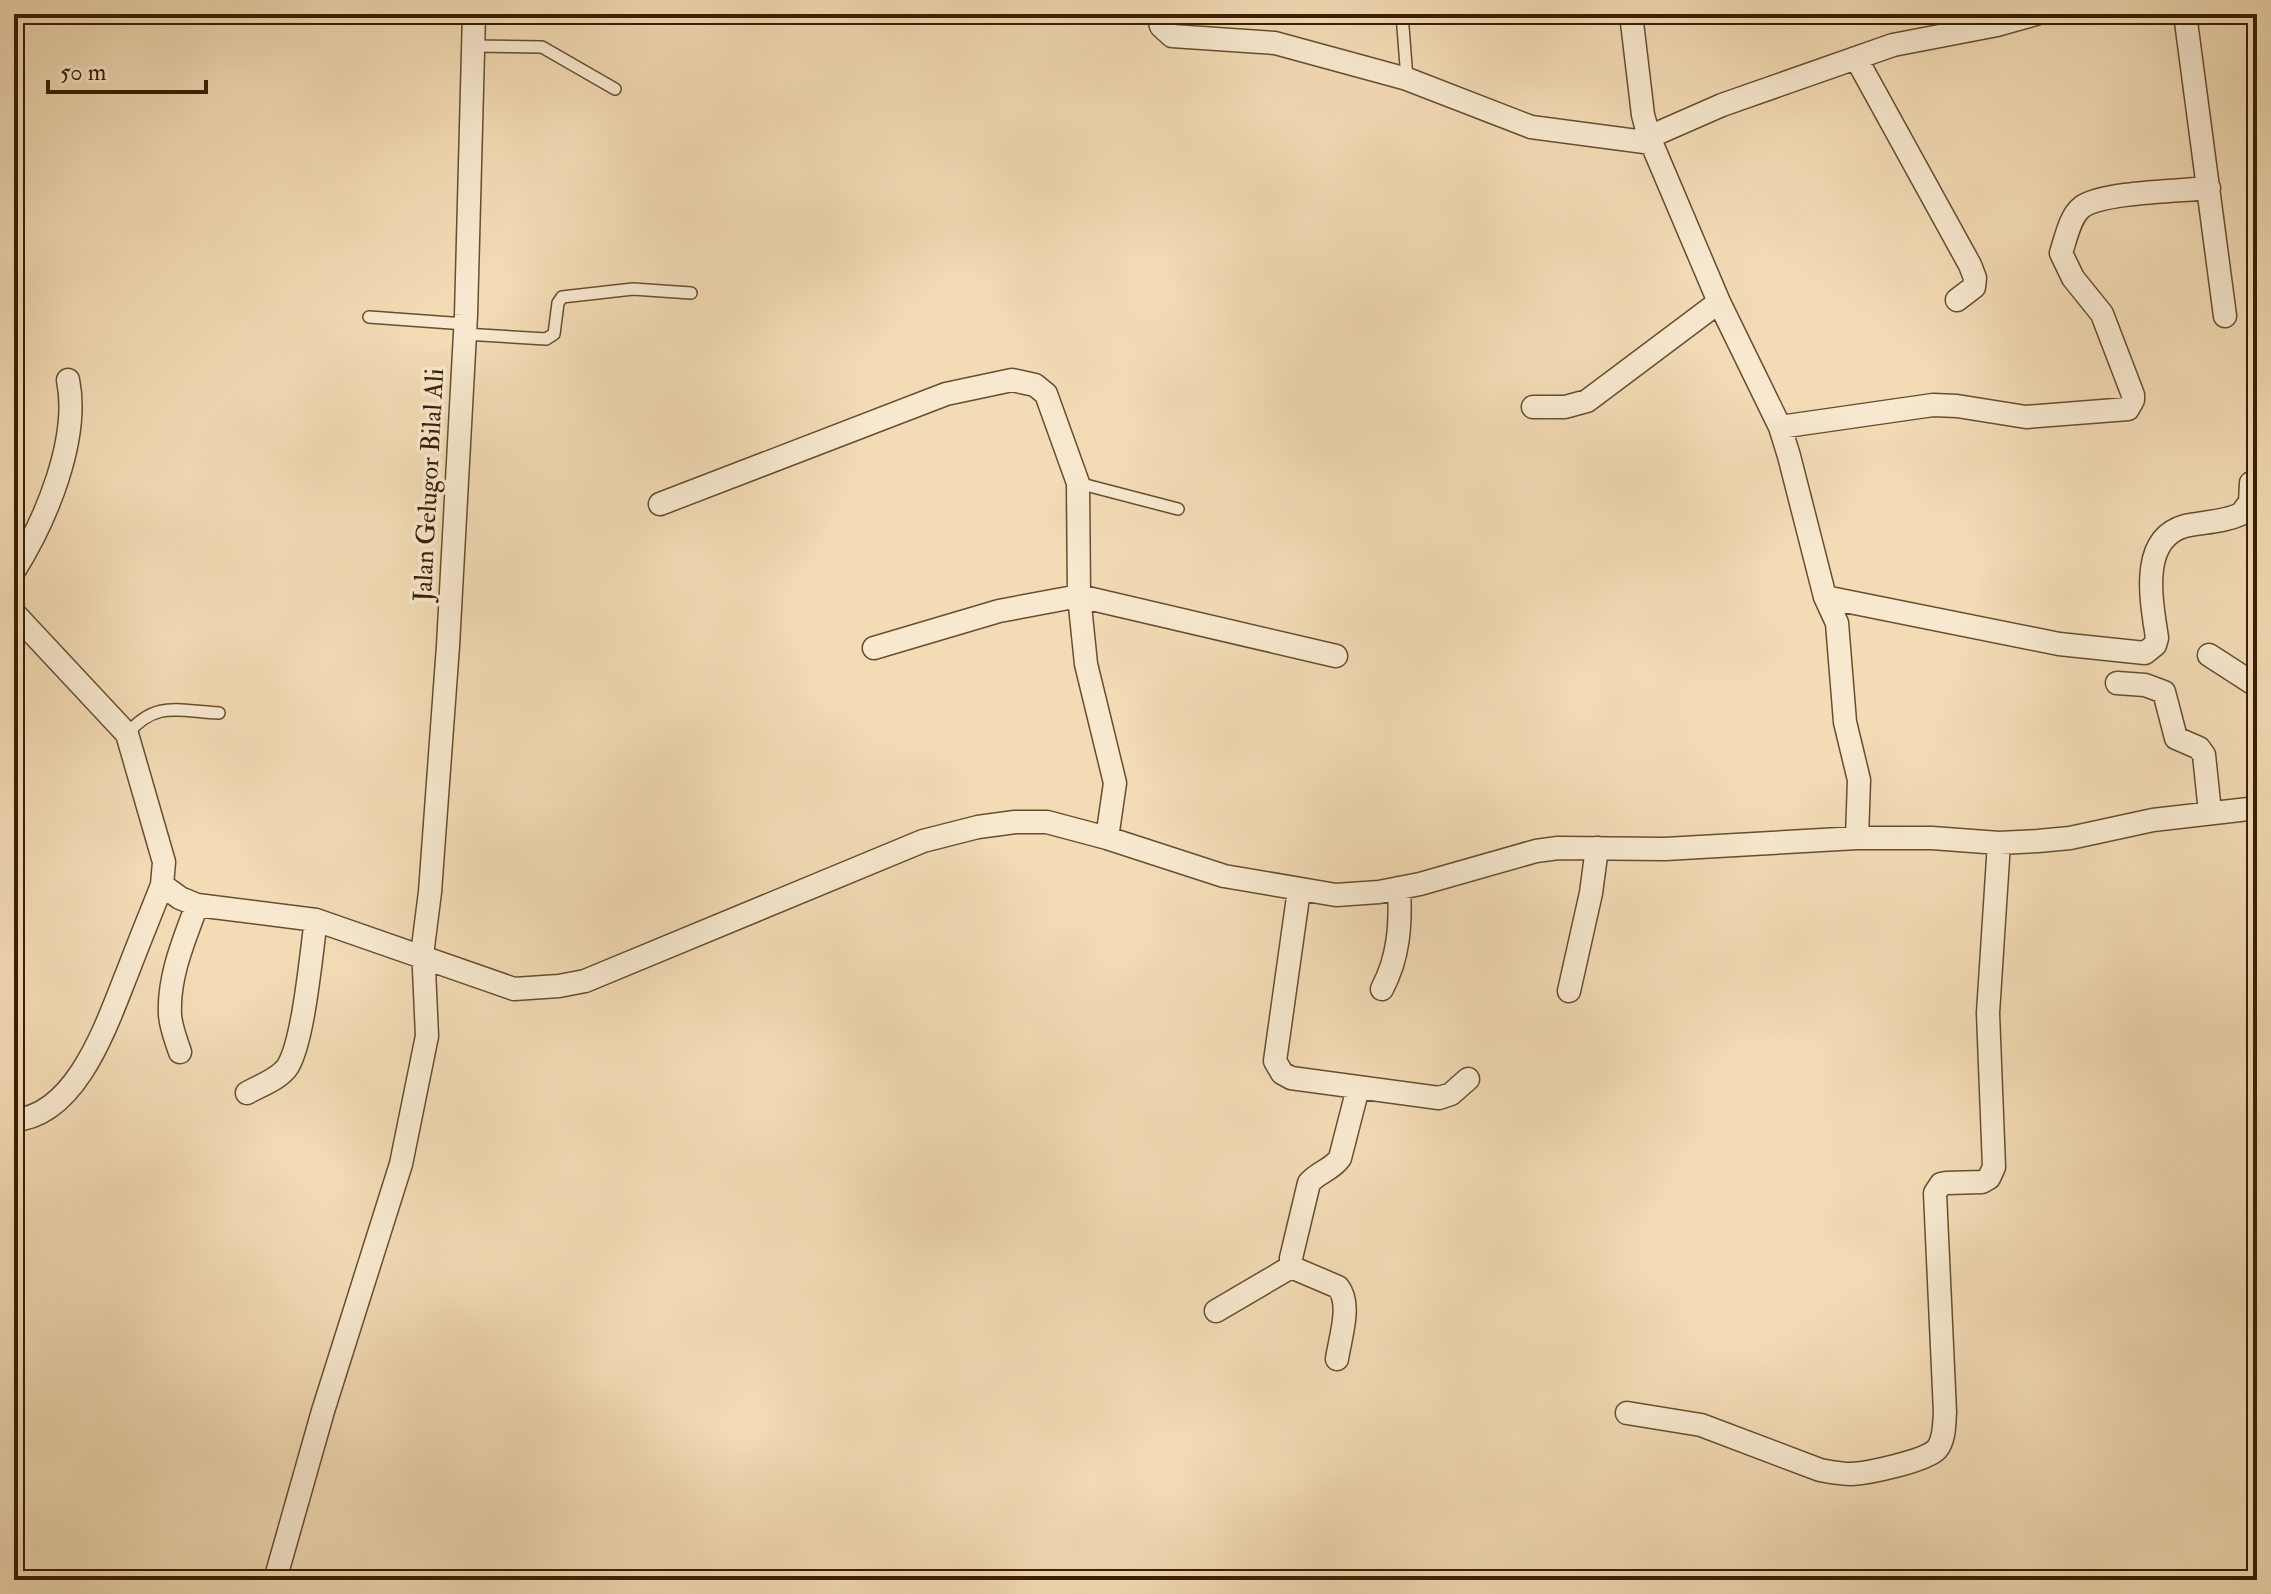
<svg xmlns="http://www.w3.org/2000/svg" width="2271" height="1594" viewBox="0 0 2271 1594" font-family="'IM FELL Double Pica',serif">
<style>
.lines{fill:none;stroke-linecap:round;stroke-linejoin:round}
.lane-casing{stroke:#674e2e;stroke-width:14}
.street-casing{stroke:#674e2e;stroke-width:25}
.lane{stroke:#f7e8cf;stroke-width:11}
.street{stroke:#f7e8cf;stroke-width:22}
.labels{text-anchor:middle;stroke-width:7;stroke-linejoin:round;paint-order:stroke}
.street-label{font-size:26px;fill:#391f01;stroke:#f7e8cf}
</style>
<rect width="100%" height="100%" fill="#f2dbb5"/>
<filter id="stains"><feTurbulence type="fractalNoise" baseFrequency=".0025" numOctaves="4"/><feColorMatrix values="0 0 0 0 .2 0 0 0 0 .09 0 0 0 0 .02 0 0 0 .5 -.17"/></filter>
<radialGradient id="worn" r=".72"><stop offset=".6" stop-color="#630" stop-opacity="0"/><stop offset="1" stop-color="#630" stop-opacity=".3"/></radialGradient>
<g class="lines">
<defs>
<path id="lane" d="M1402 14 1407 79
M472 46 542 47 615 89
M369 317 465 324
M464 334 546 339 554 334 558 303 562 297 633 289 691 293
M1078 483 1178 509
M127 734C156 700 178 711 219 713"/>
<path id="street" d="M1158 14 1161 26 1172 36 1275 43 1407 79 1531 127 1652 143
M2185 14 2225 316
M1856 58 1970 265 1975 278 1974 287 1957 300
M1649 137 1722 105 1893 45 1997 25 2036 14
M1719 302 1780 427 1789 456 1825 597 1837 623 1845 722 1859 780 1857 838
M1533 407H1565L1587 401 1719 302 1649 137 1643 115 1631 14
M1780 427 1933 405 1957 406 2026 417 2128 409 2133 400V395L2102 314 2073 278 2061 253C2066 238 2070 216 2082 207 2102 192 2181 191 2209 188
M660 504 946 394 1012 380 1035 385 1046 394 1078 483 1079 596 1086 664 1115 783 1107 838
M14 571C46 520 80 439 68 380
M1825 597 2059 644 2145 653 2155 645 2157 638C2152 603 2138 539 2185 526 2204 522 2224 522 2241 514L2250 502 2251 483
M14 613 127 734 164 862 162 885C151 913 139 942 128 971 108 1020 78 1116 14 1120
M874 648 999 611 1079 596 1336 656
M2209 655 2257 686
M2117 683 2145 685 2164 692 2176 738 2199 748 2204 755 2210 812
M162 885 180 898 197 905 316 920 514 989 559 986 585 981 923 841 978 827 1015 822H1047L1107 838 1224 876 1336 895 1379 892 1420 884 1536 851 1558 848 1665 849 1857 838H1932L1999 843 2038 841 2070 838 2153 820 2257 808
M1299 890 1275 1061 1282 1073 1291 1078 1439 1098 1451 1094 1468 1079
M1382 989C1399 957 1401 924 1399 888
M1569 991 1591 893 1597 848
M180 1052C176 1040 171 1028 170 1015 168 977 184 940 197 905
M247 1093C259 1086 280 1079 288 1066 304 1039 311 954 316 920
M1216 1311 1291 1267
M1337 1359C1340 1338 1352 1304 1338 1287L1291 1267V1258L1309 1183C1318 1172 1332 1170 1340 1158L1358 1088
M1627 1413 1701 1425 1820 1470C1831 1472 1841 1474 1852 1474 1869 1473 1926 1461 1937 1449 1945 1439 1944 1424 1945 1412L1935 1193 1941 1184 1946 1183 1982 1182 1989 1178 1994 1167 1988 1013 1999 843
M275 1580 323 1411 401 1164 427 1036 423 947 430 892 448 646 466 315 474 14"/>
</defs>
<use href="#lane" class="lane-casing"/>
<use href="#street" class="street-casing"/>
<use href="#lane" class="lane"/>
<use href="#street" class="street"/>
</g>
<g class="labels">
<g class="street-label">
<text transform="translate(428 485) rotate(-87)" y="9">Jalan Gelugor Bilal Ali</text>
</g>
</g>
<rect width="2271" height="1594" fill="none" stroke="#f2dbb5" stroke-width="48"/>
<rect x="16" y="16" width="2239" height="1562" fill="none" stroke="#391f01" stroke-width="4"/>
<rect x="24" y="24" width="2223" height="1546" fill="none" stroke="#391f01" stroke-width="2"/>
<path d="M48 80v12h158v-12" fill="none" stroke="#391f01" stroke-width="4"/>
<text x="60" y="80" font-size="24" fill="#391f01" stroke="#f7e8cf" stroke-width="6" paint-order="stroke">50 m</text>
<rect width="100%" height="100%" filter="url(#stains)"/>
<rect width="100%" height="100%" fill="url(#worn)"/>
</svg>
